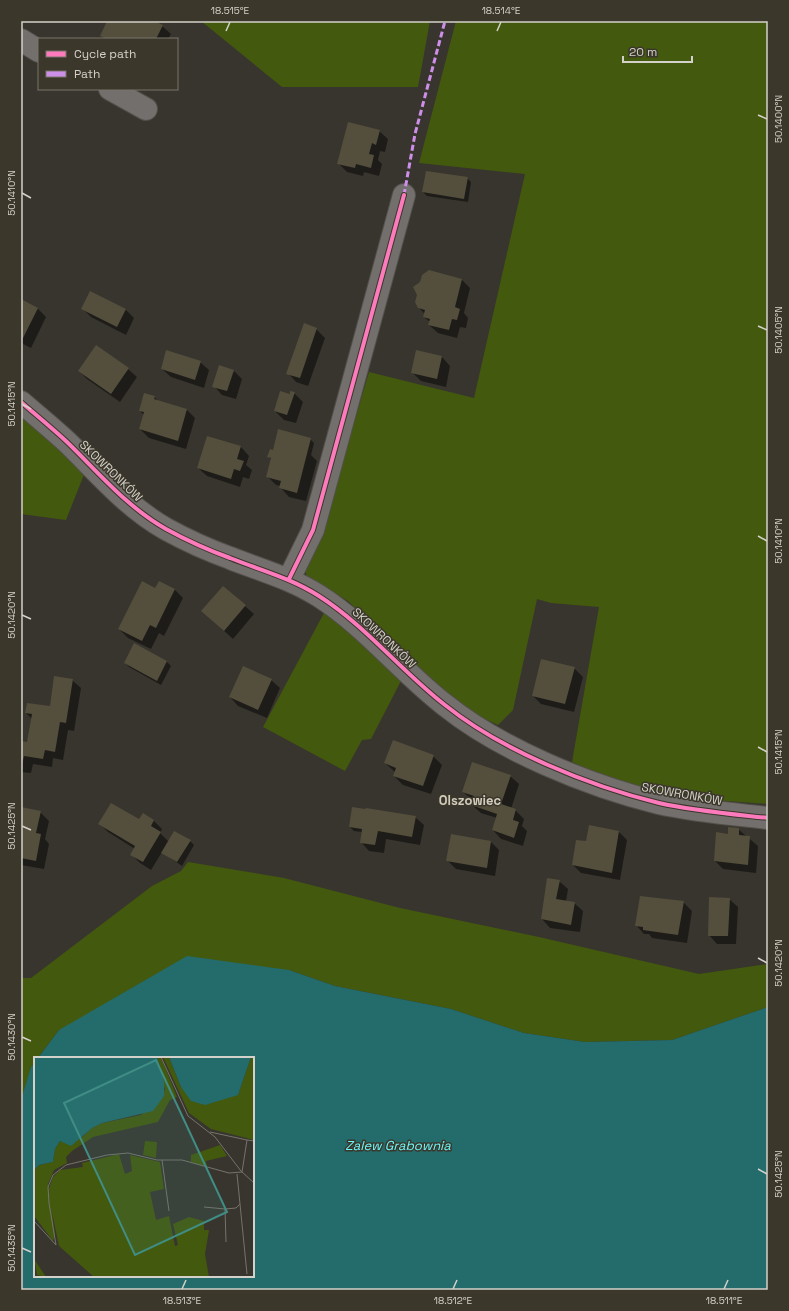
<svg xmlns="http://www.w3.org/2000/svg" width="789" height="1311" viewBox="0 0 789 1311" font-family="'Space Grotesk',sans-serif">
<style>
.green{fill:#43590e}
.water{fill:#246b6c}
.shadow{fill:#0007}
.building{fill:#544e3c}
.lines{fill:none;stroke-linecap:round;stroke-linejoin:round}
.street-casing{stroke:#53504b;stroke-width:24}
.street{stroke:#726f6d;stroke-width:22}
.quiet{stroke:#ce8fe9;stroke-width:3;stroke-dasharray:6 3;stroke-linecap:butt}
.cycleway-casing{stroke:#3b372b;stroke-width:6}
.cycleway{stroke:#fd7abc;stroke-width:4}
.ticks{fill:none;stroke:#d4d1ca;stroke-width:1.5}
.labels{text-anchor:middle;stroke-width:3;stroke-linejoin:round;paint-order:stroke}
.street-label{font-size:12px;fill:#d4d1ca;stroke:#3b372b}
.neighbourhood-label{font-size:13px;font-weight:bold;fill:#d1ccbd;stroke:#3b372b}
.water-label{font-size:13px;font-style:italic;fill:#6af8fc;stroke:#3b372b}
.inset-road{fill:none;stroke:#76736c;stroke-width:1}
.view{fill:#408d85;fill-opacity:0.15;stroke:#408d85;stroke-width:2}
.inset-edge{fill:none;stroke:#d4d1ca;stroke-width:2}
.neatline{fill:none;stroke:#d4d1ca;stroke-width:1.5}
.ticks-label{font-size:10px;text-anchor:middle;fill:#d4d1ca}
</style>
<rect width="100%" height="100%" fill="#38352e"/>
<path class="green" d="M201 21H430L418 87H282Z
M456 21H768V804L712 800 684 793 638 789 602 776 572 762 599 607 551 603 537 599 513 710 498 725 469 712 422 671 348 601 307 577 305 570 321 536 369 372 474 398 525 174 419 163Z
M21 414 85 472 66 520 21 514Z
M324 613 355 636 403 677 371 739 362 740 345 771 263 727Z
M188 862 284 878 400 908 539 937 699 974 768 964V1007L672 1040 585 1042 524 1033 451 1009 335 986 289 970 59 1030 38 1058H35L21 1100V978H31L152 886 181 871Z"/>
<path class="water" d="M187 956 289 970 335 986 451 1009 524 1033 585 1042 672 1040 768 1007V1290H21V1100L31 1067 35 1062V1276H253V1058H38L59 1030Z"/>
<path class="shadow" d="M108 21H152L162 26 171 34 168 39H104L101 36Z
M379 131 388 139 385 152 380 151 378 160 382 164 379 176 364 172 363 176 347 172 339 164Z
M467 178 471 182 468 202 427 196 423 192Z
M429 272 462 280 470 288 464 313 468 318 466 328 460 327 457 338 438 333 429 325 430 322 424 317 425 314 419 308 421 283Z
M91 292 126 310 134 318 126 335 91 317 83 309Z
M21 300 38 309 46 317 31 348 21 343Z
M316 329 325 338 308 386 296 382 288 373Z
M417 351 442 357 450 366 446 387 421 381 412 372Z
M200 362 209 370 204 388 171 377 162 369Z
M128 369 137 377 120 402 87 379 79 371Z
M234 371 242 379 236 399 222 395 214 386Z
M294 393 303 402 296 423 284 420 275 411Z
M154 397 158 401 187 410 195 418 186 449 149 438 140 429 144 415 140 411Z
M208 437 241 447 249 456 246 465 252 470 249 479 243 477 240 487 207 476 198 468Z
M310 439 314 443 311 455 317 461 306 501 289 497 281 488V486L276 485 267 476 272 460 269 457 274 451Z
M223 587 254 614 233 639 211 619Z
M155 589 175 590 183 598 164 636 159 633 151 649 128 638 119 629Z
M135 645 167 662 171 666 161 685 129 667 125 663Z
M574 668 583 677 574 712 541 704 533 696Z
M72 680 81 688 74 731 68 730 63 760 53 758 52 767 33 764 31 773 21 772V742L28 744 32 719 26 713 51 707Z
M271 680 280 688 267 718 238 706 230 697Z
M433 756 442 765 431 794 403 785 394 776 395 772 385 763Z
M510 776 519 784 511 809 515 810 524 819 522 826 527 831 523 846 501 839 493 830 497 818 481 813 472 805 474 801 463 792Z
M21 808 40 812 49 821 45 839 49 844 44 869 21 865Z
M143 814 154 821 162 829 160 833 169 842 190 841 194 845 182 866 162 852 151 870 140 863 132 855 135 849 108 832 100 824 139 820Z
M415 817 424 825 420 845 386 839 384 853 369 851 361 842 362 832 354 831 350 827Z
M738 829 758 846 756 873 723 869 715 861Z
M619 832 627 840 620 880 581 873 573 865 587 843Z
M491 842 499 850 495 876 456 869 447 860Z
M548 879 559 881 568 889 566 901 574 903 583 911 580 932 550 928 542 919Z
M729 899 738 907 736 944H717L709 935Z
M683 902 692 911 687 943 652 938 649 934H644L636 925Z"/>
<path class="building" d="M107 21H154L163 25 156 39H106L100 36Z
M348 122 380 130 376 145 372 143 369 154 374 155 371 168 356 164 355 168 337 164Z
M426 171 468 177 464 199 422 192Z
M429 270 462 279 455 307 460 309 457 320 452 319 449 330 428 325 430 319 423 317 425 310 418 308 415 302 417 295 413 287 420 282 422 275Z
M90 291 126 309 117 327 81 309Z
M21 299 38 308 21 342Z
M304 323 317 328 300 378 286 374Z
M96 345 129 368 111 394 78 371Z
M166 350 201 361 195 380 161 369Z
M416 350 442 356 437 379 411 373Z
M219 365 234 370 227 391 212 387Z
M280 391 290 394V391L295 392 287 415 274 411Z
M144 393 155 396 154 399 187 409 178 441 139 429 144 412 139 411Z
M278 429 311 438 297 493 279 488 281 481 266 477 271 458 267 457 270 449 273 450Z
M207 436 241 446 237 459 244 461 240 471 234 469 231 479 197 468Z
M142 581 155 588 159 581 175 589 156 628 150 625 142 641 118 629Z
M223 586 246 605 224 631 201 611Z
M134 643 167 661 157 681 124 663Z
M541 659 575 667 565 704 532 696Z
M243 666 272 679 258 710 229 697Z
M54 676 73 679 66 723 60 722 55 752 45 750 43 759 24 756 22 765H21V741L27 742 32 714 25 713 27 703 50 706Z
M393 740 434 755 423 786 393 776 396 768 384 763Z
M472 762 511 775 501 804 516 809 513 820 519 822 514 838 492 830 497 814 471 805 474 796 462 792Z
M111 803 139 819 143 813 154 820 151 826 161 832 143 862 130 855 135 846 98 824Z
M21 807 41 811 36 833 41 834 36 861 21 858Z
M352 807 365 809 366 808 416 816 412 837 378 831 375 845 360 843 362 829 349 827Z
M589 825 619 831 612 873 572 865 576 840 586 841Z
M728 827 739 828V835L750 836 748 865 714 861 716 832 728 834Z
M174 831 191 840 177 862 161 853Z
M451 834 491 841 487 868 446 861Z
M547 878 560 880 556 899 575 902 571 925 541 919Z
M640 896 684 901 678 935 643 930V927L635 926Z
M709 897 730 898 728 936H708Z"/>
<g class="lines">
<defs>
<path id="street" d="M21 40 39 51
M110 89 146 109
M21 402C36 415 52 428 67 442 99 473 127 507 166 529 186 540 208 550 230 558 260 570 291 578 319 596 366 626 401 671 445 705 501 750 589 786 659 803 695 811 732 814 768 818
M289 579 313 530 404 195"/>
</defs>
<use href="#street" class="street-casing"/>
<use href="#street" class="street"/>
<path class="quiet" d="M404 195 415 134 445 21"/>
<defs>
<path id="cycleway" d="M21 402C36 415 52 428 67 442 99 473 127 507 166 529 186 540 208 550 230 558 260 570 291 578 319 596 366 626 401 671 445 705 501 750 589 786 659 803 695 811 732 814 768 818
M289 579 313 530 404 195"/>
</defs>
<use href="#cycleway" class="cycleway-casing"/>
<use href="#cycleway" class="cycleway"/>
</g>
<path class="ticks" d="M226 31 230 22M497 31 501 22M758 115 767 119M22 193 31 198M758 326 767 330M22 404 31 409M758 536 767 541M22 615 31 619M758 747 767 752M22 826 31 830M758 958 767 963M22 1037 31 1041M758 1169 767 1174M22 1248 31 1252M182 1289 186 1280M453 1289 457 1280M724 1289 728 1280"/>
<g class="labels">
<g class="street-label">
<text transform="translate(111 471) rotate(44)" y="4">SKOWRONKÓW</text>
<text transform="translate(384 638) rotate(43)" y="4">SKOWRONKÓW</text>
<text transform="translate(682 794) rotate(10)" y="4">SKOWRONKÓW</text>
</g>
<g class="neighbourhood-label">
<text x="470" y="805">Olszowiec</text>
</g>
<g class="water-label">
<text x="398" y="1150">Zalew Grabownia</text>
</g>
</g>
<g transform="translate(34 1057)">
<rect width="220" height="220" fill="#38352e"/>
<path d="M123 0H127L143 40 136 43 124 65 59 80 38 94 32 100 33 106 20 113 14 127 21 178 19 184 0 159V113L5 108 19 105 21 92 26 84 32 86 47 81 58 71 68 66 107 58 131 33ZM129 0H135L147 30 204 38 217 0H220V83L177 72 155 56ZM111 84 123 85 122 101 109 98ZM186 88 193 99 172 104 173 110 157 105V98ZM85 97 91 117 98 114 96 98 126 105 130 132 116 135 122 163 135 159 141 189 144 188 139 167 155 160 170 164V173H175L171 197 175 220H60L25 189 16 146 15 131 19 120 26 113 49 110 48 106ZM0 199V202L12 220 3 218Z" fill="#43590e"/>
<path d="M0 0H123L130 25V39L119 54 68 66 58 71 37 89 26 84 21 92 19 105 5 108 0 113ZM135 0H217L204 38 171 48 157 44 147 30Z" fill="#246b6c"/>
<path class="inset-road" d="M127 0 154 59 181 80 207 114 220 126M176 75 213 83M128 103 135 154M208 115 213 83 220 84M203 117 206 147M170 150 191 152M0 164 22 188M192 185 191 152 202 151 206 147 213 217M22 188 15 146 14 130 19 118 32 108 73 98 94 96 123 103H148L195 116 208 115"/>
<path class="view" d="M122 3 193 155 101 198 30 46Z"/>
<rect width="220" height="220" class="inset-edge"/>
</g>
<rect width="789" height="1311" fill="none" stroke="#3b372b" stroke-width="44"/>
<rect x="38" y="38" width="140" height="52" fill="#3b372b" stroke="#78756b"/>
<rect x="46" y="51" width="20" height="6" fill="#fd7abc" stroke="#78756b"/>
<text x="74" y="58" font-size="12" fill="#d4d1ca">Cycle path</text>
<rect x="46" y="71" width="20" height="6" fill="#ce8fe9" stroke="#78756b"/>
<text x="74" y="78" font-size="12" fill="#d4d1ca">Path</text>
<path d="M623 56v6h69v-6" fill="none" stroke="#d4d1ca" stroke-width="2"/>
<text x="629" y="56" font-size="12" fill="#d4d1ca" stroke="#3b372b" stroke-width="3" paint-order="stroke">20 m</text>
<rect x="22" y="22" width="745" height="1267" class="neatline"/>
<g class="ticks-label">
<text x="230" y="14">18.515°E</text>
<text x="501" y="14">18.514°E</text>
<text transform="translate(778 119) rotate(-90)" y="4">50.1400°N</text>
<text transform="translate(11 193) rotate(-90)" y="4">50.1410°N</text>
<text transform="translate(778 330) rotate(-90)" y="4">50.1405°N</text>
<text transform="translate(11 404) rotate(-90)" y="4">50.1415°N</text>
<text transform="translate(778 541) rotate(-90)" y="4">50.1410°N</text>
<text transform="translate(11 615) rotate(-90)" y="4">50.1420°N</text>
<text transform="translate(778 752) rotate(-90)" y="4">50.1415°N</text>
<text transform="translate(11 826) rotate(-90)" y="4">50.1425°N</text>
<text transform="translate(778 963) rotate(-90)" y="4">50.1420°N</text>
<text transform="translate(11 1037) rotate(-90)" y="4">50.1430°N</text>
<text transform="translate(778 1174) rotate(-90)" y="4">50.1425°N</text>
<text transform="translate(11 1248) rotate(-90)" y="4">50.1435°N</text>
<text x="182" y="1304">18.513°E</text>
<text x="453" y="1304">18.512°E</text>
<text x="724" y="1304">18.511°E</text>
</g>
</svg>
